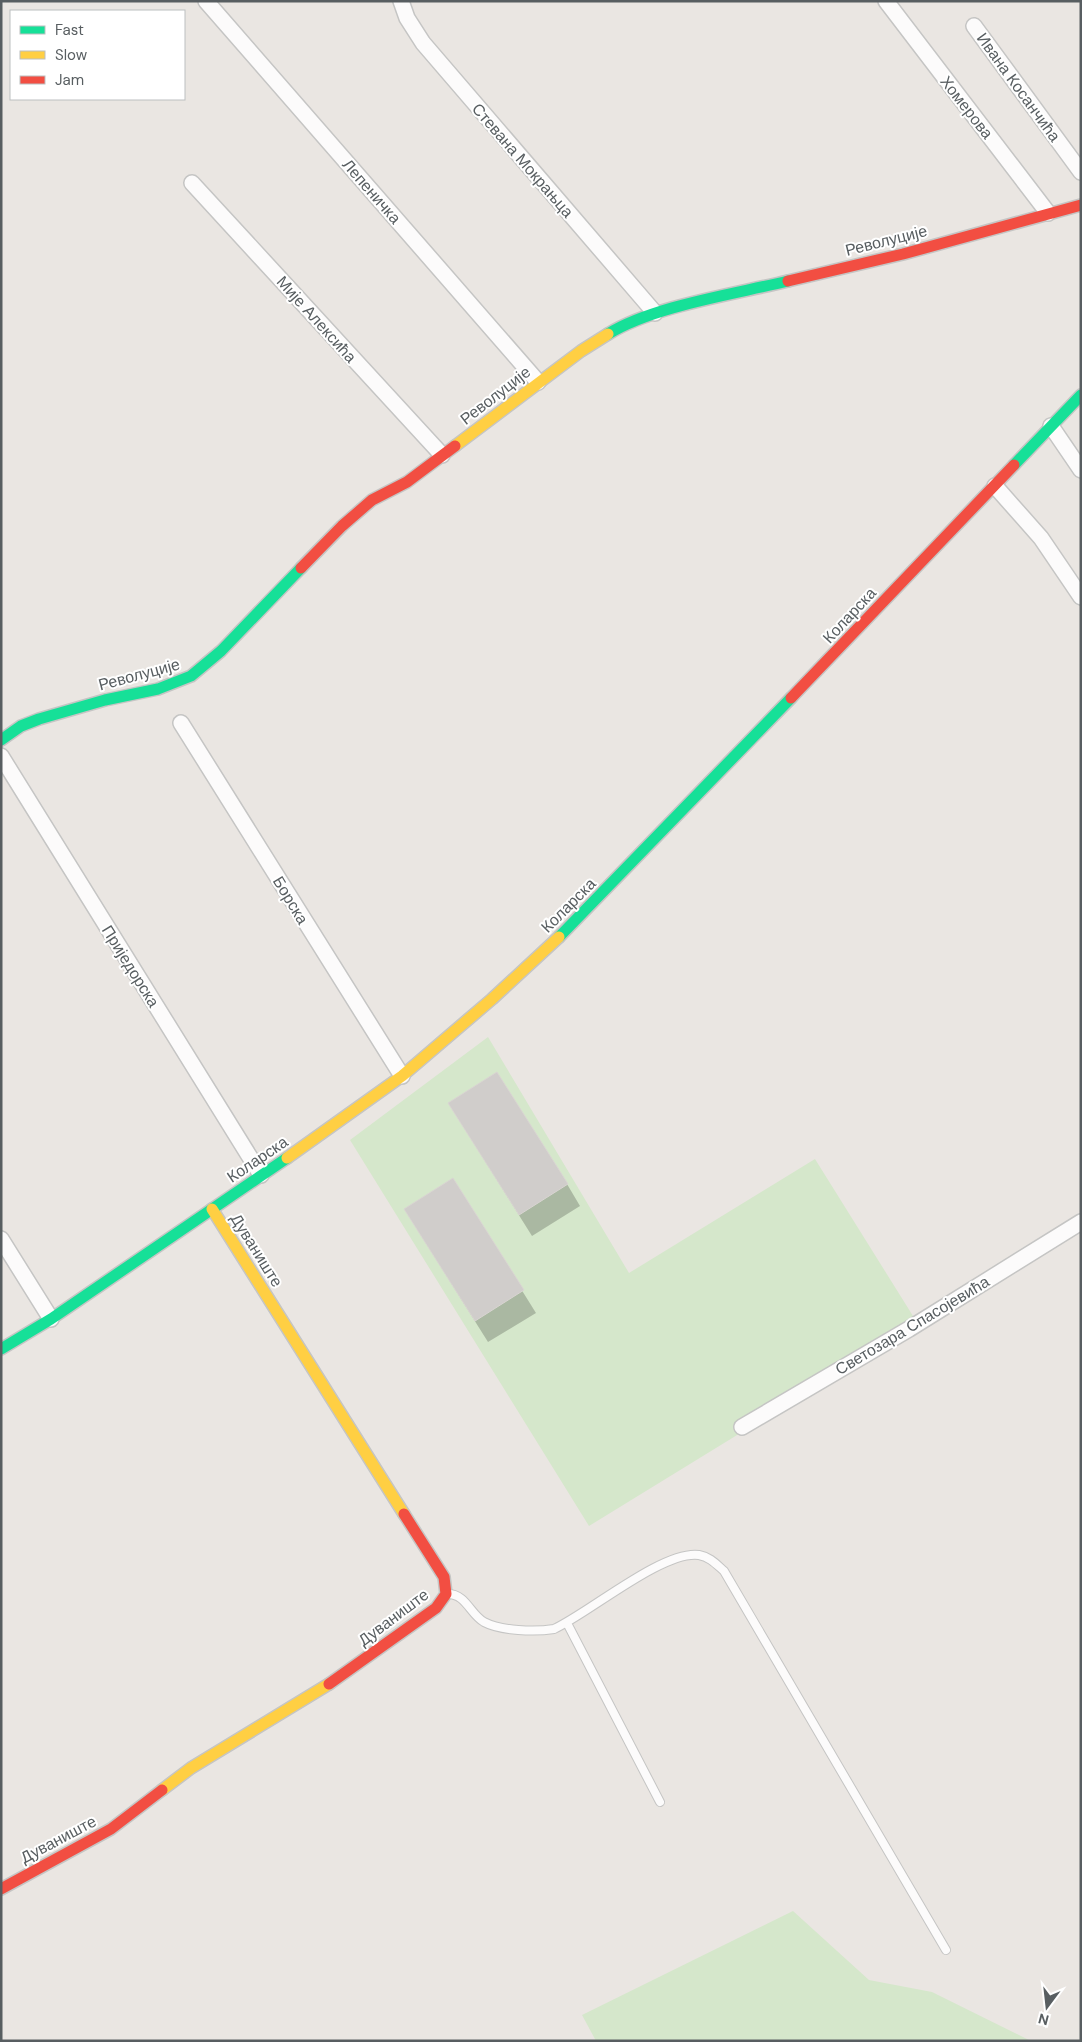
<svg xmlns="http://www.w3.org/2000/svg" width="1082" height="2042" viewBox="0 0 1082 2042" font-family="'DM Sans',sans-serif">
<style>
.green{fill:#d5e7cb}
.shadow{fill:#0003}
.building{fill:#d0cdcb;stroke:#d9d5d2}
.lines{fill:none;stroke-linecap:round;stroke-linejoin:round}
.lane-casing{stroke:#c5c5c4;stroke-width:10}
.street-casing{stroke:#c5c5c4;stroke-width:18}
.fast-casing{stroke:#c5c5c4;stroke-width:14}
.slow-casing{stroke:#c5c5c4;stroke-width:14}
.jam-casing{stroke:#c5c5c4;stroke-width:14}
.lane{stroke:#fcfbfb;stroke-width:8}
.street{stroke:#fcfbfb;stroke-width:15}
.fast{stroke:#16e098;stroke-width:11}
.slow{stroke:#ffcf43;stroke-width:11}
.jam{stroke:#f24e42;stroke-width:11}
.labels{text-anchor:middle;stroke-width:4;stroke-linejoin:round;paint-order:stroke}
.street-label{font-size:16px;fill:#585e61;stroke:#fff}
</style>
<rect width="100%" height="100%" fill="#eae6e2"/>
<path class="green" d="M488 1037 629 1273 815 1159 918 1324 589 1526 350 1140Z
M793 1911 869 1980 932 1992 1031 2041H596L582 2015Z"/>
<path class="shadow" d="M449 1104 567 1184 580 1206 532 1236Z
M453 1180 536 1313 488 1342 405 1210Z"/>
<path class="building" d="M497 1072 568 1184 519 1215 448 1103Z
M453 1178 524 1290 475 1321 404 1209Z"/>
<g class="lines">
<defs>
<path id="lane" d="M448 1594C466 1594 470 1614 484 1622 501 1631 535 1632 554 1629 589 1613 663 1550 699 1555 710 1557 716 1564 724 1571L946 1950
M567 1623 660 1802"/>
<path id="street" d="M206 1 538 382
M401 1 407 18 423 43 655 313
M886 1 1048 213
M974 26 1081 172
M192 183 442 455
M1051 426 1081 470
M995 486 1041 538 1081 597
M181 723 402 1076
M1 756 261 1175
M1 1239 51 1319
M742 1427 909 1329 1081 1222"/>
<path id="fast" d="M608 334C653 306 735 294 788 281
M1014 465 1081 395
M1 740 21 726 39 719 105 700 158 689 191 676 221 651 301 568
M559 937 791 698
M1 1349 51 1319 287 1158"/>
<path id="slow" d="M455 446 581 351 608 334
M287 1158 402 1076 492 999 559 937
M212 1209 404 1514
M162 1790 191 1768 329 1684"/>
<path id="jam" d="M788 281 903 254 1081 205
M301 568 342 526 372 500 407 482 455 446
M791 698 1014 465
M329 1684 436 1608 446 1594 444 1577 404 1514
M1 1889 111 1829 162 1790"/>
</defs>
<use href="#lane" class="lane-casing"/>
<use href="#street" class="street-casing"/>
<use href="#fast" class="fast-casing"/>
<use href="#slow" class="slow-casing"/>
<use href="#jam" class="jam-casing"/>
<use href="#lane" class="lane"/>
<use href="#street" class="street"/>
<use href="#fast" class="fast"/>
<use href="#slow" class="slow"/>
<use href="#jam" class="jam"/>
</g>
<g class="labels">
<g class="street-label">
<text transform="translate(1019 87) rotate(54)" y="6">Ивана Косанчића</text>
<text transform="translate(967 107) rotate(52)" y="6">Хомерова</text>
<text transform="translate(523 160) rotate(49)" y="6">Стевана Мокрањца</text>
<text transform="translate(372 191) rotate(49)" y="6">Лепеничка</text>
<text transform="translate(886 240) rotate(-14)" y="6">Револуције</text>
<text transform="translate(317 319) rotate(48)" y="6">Мије Алексића</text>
<text transform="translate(495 395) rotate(-38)" y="6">Револуције</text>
<text transform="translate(849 615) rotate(-47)" y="6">Коларска</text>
<text transform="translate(139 674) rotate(-15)" y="6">Револуције</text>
<text transform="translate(291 900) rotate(59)" y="6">Борска</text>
<text transform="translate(568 905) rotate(-45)" y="6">Коларска</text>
<text transform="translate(131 966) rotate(58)" y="6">Приједорска</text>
<text transform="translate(257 1159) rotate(-34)" y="6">Коларска</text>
<text transform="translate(257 1250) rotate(58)" y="6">Дуваниште</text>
<text transform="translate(912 1325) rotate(-31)" y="6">Светозара Спасојевића</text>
<text transform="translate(393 1617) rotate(-37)" y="6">Дуваниште</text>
<text transform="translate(58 1839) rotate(-28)" y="6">Дуваниште</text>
</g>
</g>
<rect width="1082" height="2042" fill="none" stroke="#585e61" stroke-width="5"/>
<rect x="10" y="10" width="175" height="90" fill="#ffffff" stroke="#bcbfc0"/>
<rect x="20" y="26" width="25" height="8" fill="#16e098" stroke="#bcbfc0"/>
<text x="55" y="35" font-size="15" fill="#585e61">Fast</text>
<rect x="20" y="51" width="25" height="8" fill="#ffcf43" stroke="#bcbfc0"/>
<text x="55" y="60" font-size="15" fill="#585e61">Slow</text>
<rect x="20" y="76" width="25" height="8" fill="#f24e42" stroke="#bcbfc0"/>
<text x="55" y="85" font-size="15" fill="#585e61">Jam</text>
<g transform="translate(1047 2007) rotate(195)" stroke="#ffffff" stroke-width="4" paint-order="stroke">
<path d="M0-4L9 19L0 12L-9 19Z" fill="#585e61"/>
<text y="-8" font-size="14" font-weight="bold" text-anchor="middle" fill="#585e61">N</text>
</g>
</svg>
